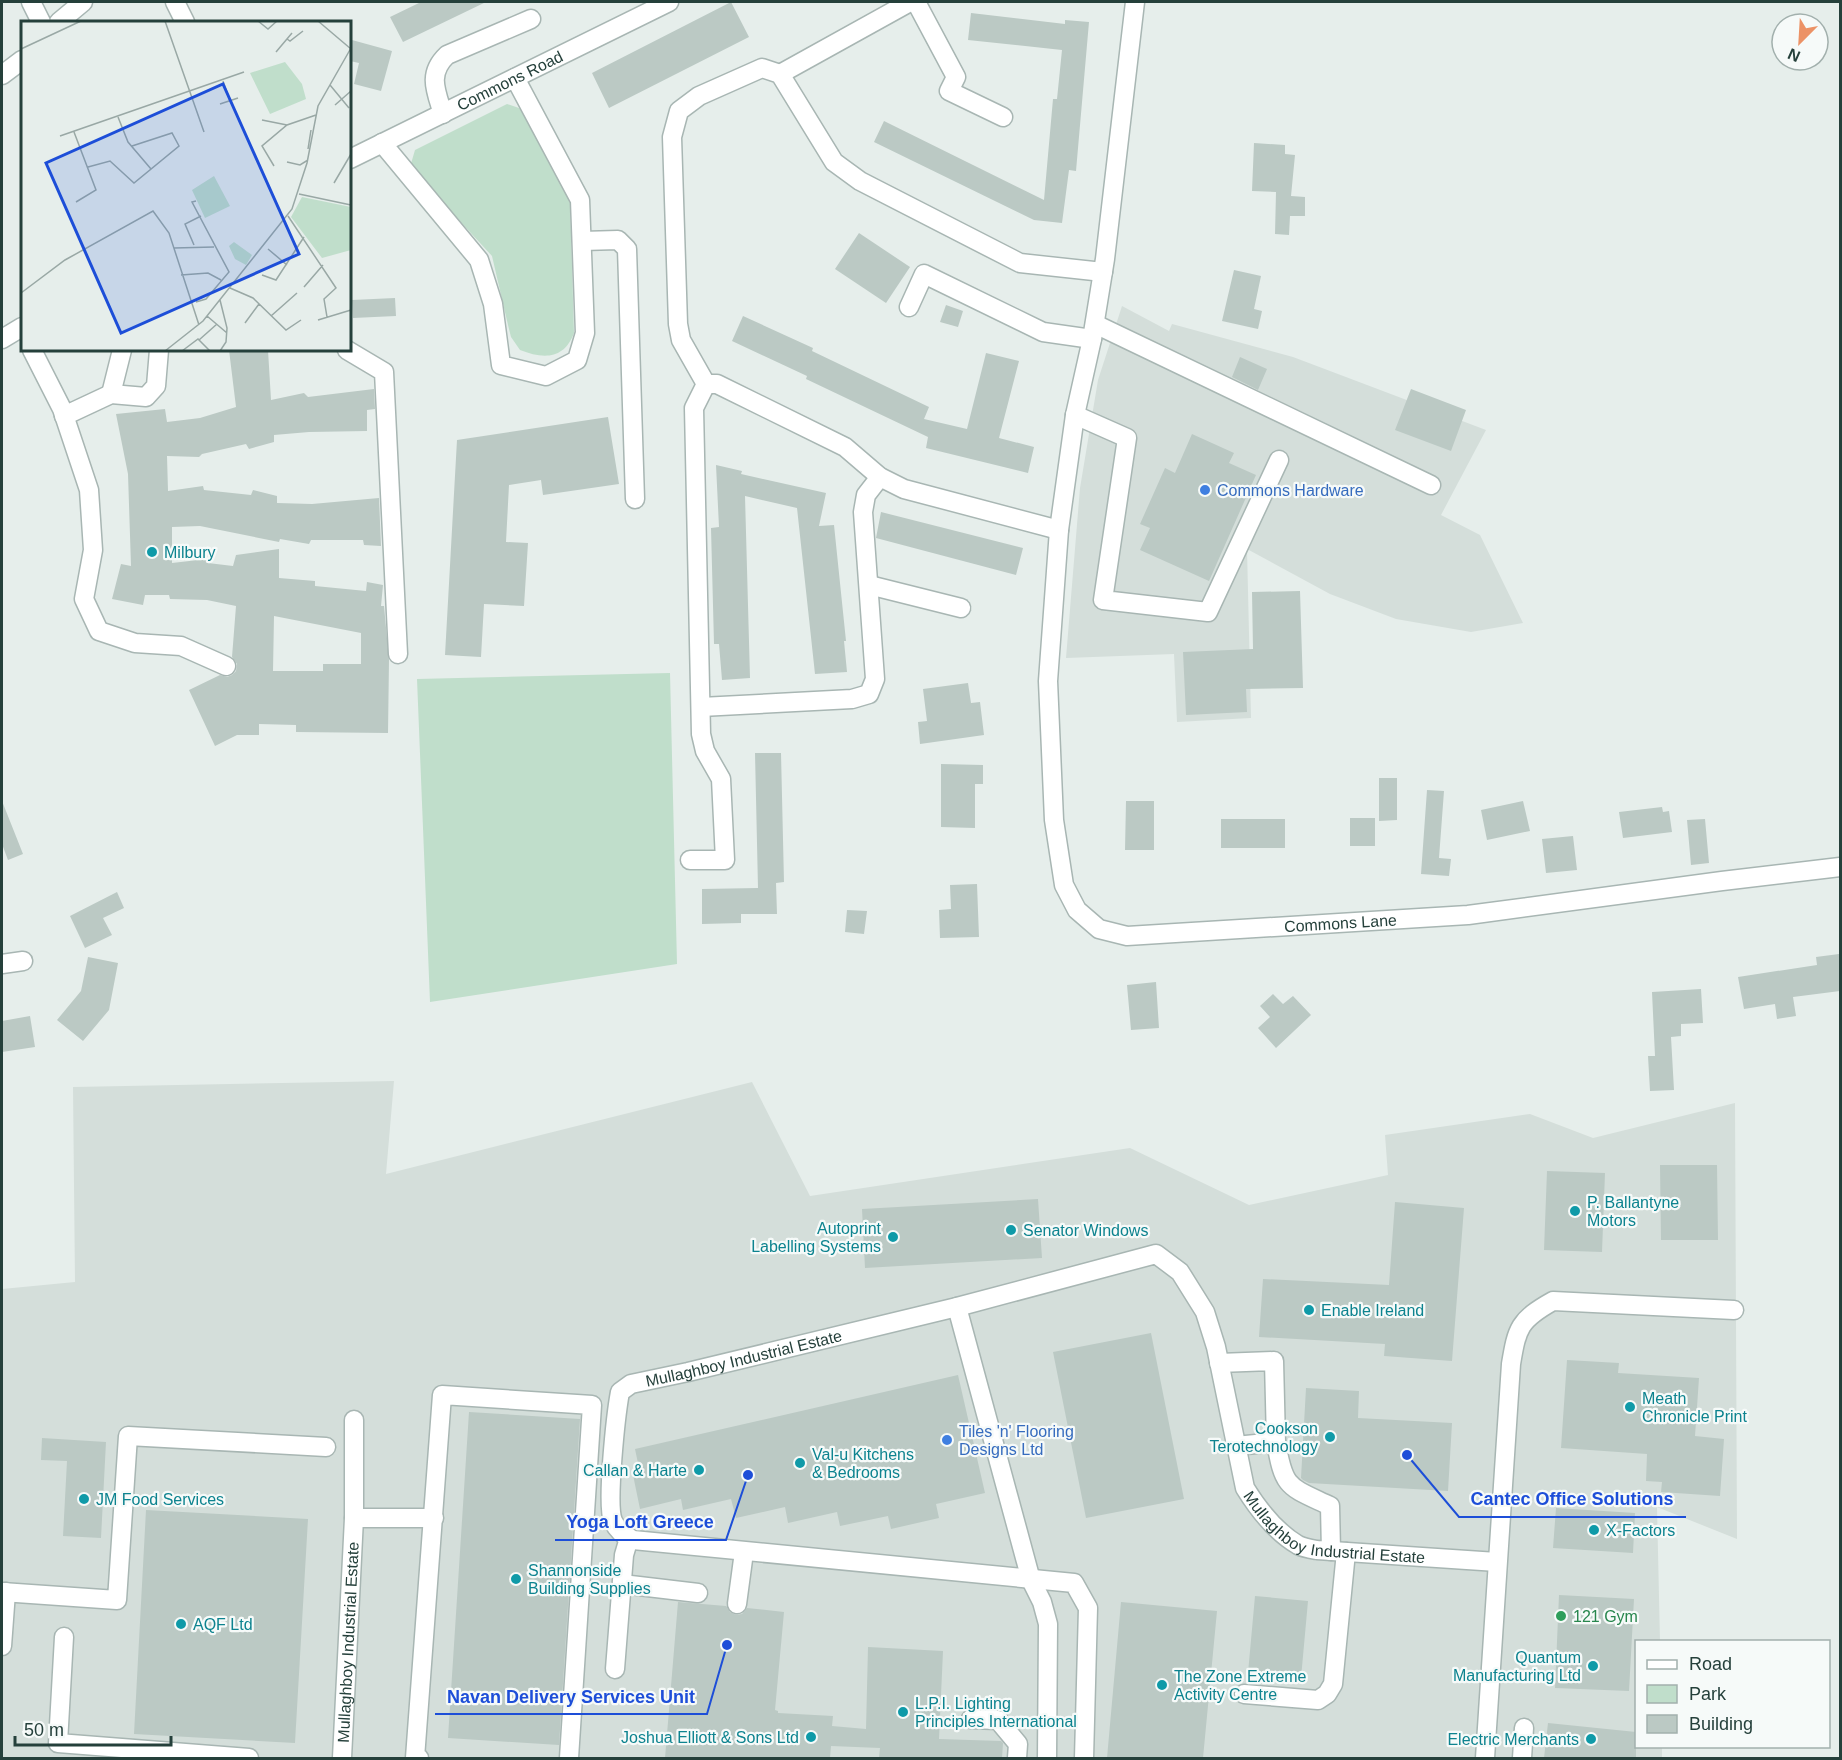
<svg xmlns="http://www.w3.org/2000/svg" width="1842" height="1760" viewBox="0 0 1842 1760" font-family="Arial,sans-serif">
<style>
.built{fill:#d4deda}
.green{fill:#c0decb}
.building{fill:#bbc9c4;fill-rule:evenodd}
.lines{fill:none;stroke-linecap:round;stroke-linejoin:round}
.minor-casing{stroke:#a8b6b3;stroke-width:21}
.minor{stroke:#fff;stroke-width:18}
.shop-dot{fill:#3f7fe0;stroke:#f6faf9;stroke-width:2}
.culture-dot{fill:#0f9aa8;stroke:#f6faf9;stroke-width:2}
.leisure-dot{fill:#2e9e5b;stroke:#f6faf9;stroke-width:2}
.labels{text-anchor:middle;stroke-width:4.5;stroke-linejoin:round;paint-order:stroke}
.street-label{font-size:16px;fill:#25403b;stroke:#f6faf9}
.shop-label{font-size:16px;fill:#366cbe;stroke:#f6faf9;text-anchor:start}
.culture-label{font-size:16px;fill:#0d838f;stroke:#f6faf9;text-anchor:start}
.leisure-label{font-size:16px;fill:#27864d;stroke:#f6faf9;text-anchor:start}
.inset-road{fill:none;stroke:#99a8a5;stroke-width:1.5}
.view{fill:#1d4ed8;fill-opacity:0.15;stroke:#1d4ed8;stroke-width:3}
.inset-edge{fill:none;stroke:#25403b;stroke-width:3}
.leader{fill:none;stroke:#1d4ed8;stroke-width:2}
.callout-dot{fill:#1d4ed8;stroke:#f6faf9;stroke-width:2}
.callout-label{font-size:18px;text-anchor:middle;font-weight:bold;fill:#1d4ed8;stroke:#f6faf9;stroke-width:4.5;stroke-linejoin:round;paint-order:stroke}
</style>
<rect width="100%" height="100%" fill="#e6eeeb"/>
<path class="built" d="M1122 306 1169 331 1172 324 1293 357 1486 430 1441 515 1480 535 1523 623 1471 632 1396 619 1330 594 1247 549 1251 718 1177 722 1174 654 1066 658 1080 488 1098 380Z
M394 1081 386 1174 752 1082 810 1196 1130 1148 1249 1205 1388 1175 1385 1135 1530 1114 1593 1138 1735 1103 1737 1539 1657 1507 1660 1641 1636 1642V1746L1662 1747V1758H2V1289L75 1282 73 1087Z"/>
<path class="green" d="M507 104 519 108 531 117 570 199 574 333C564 360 543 359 520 350L511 337 508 325 492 256 410 167 415 150Z
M670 673 677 964 430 1002 417 679Z"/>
<path class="building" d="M421 2H486L403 42 390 17Z
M731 2 749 37 609 108 592 73Z
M971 13 1065 24V20L1089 22 1076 171 1069 170 1062 223 1034 220 874 142 884 121 1044 200 1053 99H1057L1062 50 968 40Z
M352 40 392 51 381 91 354 84 359 63 350 61Z
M1254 143 1285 145V154L1295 155 1291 196 1305 197V216H1290L1289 235 1275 234 1276 192 1252 191Z
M859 233 910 267 886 303 835 269Z
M1234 270 1261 276 1254 309 1262 311 1258 329 1222 321Z
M395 298 396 316 353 318 352 300Z
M946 305 963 311 958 327 940 322Z
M743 316 813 348 812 351 929 407 924 419 967 429 986 353 1019 361 999 438 1034 447 1028 473 926 448 928 437 806 379 807 376 732 341Z
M229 350H268L271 400 304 393 308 397 374 389 375 409 367 410V431L309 432 274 435V442L249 449 246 444 202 454 199 457 167 456 168 491 203 486 204 490 251 495 253 490 277 496V503L312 504 379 498 381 546 364 545 363 540H311L309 544 280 539 279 542 200 526 172 527V563L207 559 208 563 233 566 236 555 279 549V578L315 581V586L366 591 367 582 383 585 381 606H384L389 660 388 733 296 732V725L259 724V735H237L215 746 189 690 220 675 227 677 232 675 236 671 237 664 232 657 236 606 207 600 170 599 169 595H145L143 605 112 599 121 564 131 566 128 474 116 414 165 409 167 422 200 418 236 407ZM274 616 361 633V664H323V671H273Z
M1240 357 1267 369 1258 390 1232 377Z
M1411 389 1466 410 1451 451 1395 430Z
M608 417 619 484 543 495 541 480 509 485 506 542 528 543 524 606 484 604 481 657 445 655 457 440Z
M1192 434 1234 453 1229 463 1256 475 1209 581 1140 550 1150 528 1140 524 1165 468 1175 473Z
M716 465 742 471 741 474 826 493 819 526 834 525 846 641H844L847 672 815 674 797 508 745 496 750 678 722 680 719 644H714L711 528 719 527Z
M881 512 1023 548 1016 575 876 538Z
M1300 591 1303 688 1246 689 1247 712 1186 715 1183 652 1253 649 1252 592Z
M968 683 971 703 980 702 984 735 920 744 918 722 927 721 923 689Z
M755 753H781L784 882 776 883 777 914H741V923L702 924V889L758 888Z
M941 764 983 765V784H975V828L941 827Z
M1379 778H1397V820L1379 821Z
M1427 790 1444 791 1439 858 1451 859 1449 876 1421 874Z
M2 801 23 854 8 860 2 844Z
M1126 801H1154V850H1125Z
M1523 801 1530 831 1487 840 1481 810Z
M1662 807 1663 812 1669 811 1672 832 1623 838 1619 812Z
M1350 818H1375V846H1350Z
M1221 819H1285V848H1221Z
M1705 819 1709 863 1691 865 1687 820Z
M1573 836 1577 870 1546 873 1542 839Z
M977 884 979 937 940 938 939 910 951 909 950 885Z
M117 892 124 908 103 918 112 935 85 948 70 916Z
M847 910 867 911 864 934 845 932Z
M1839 954 1840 991 1793 997 1796 1016 1777 1019 1775 1004 1744 1009 1738 977 1817 965 1816 957Z
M88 957 118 963 109 1010 83 1041 57 1020 81 991Z
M1156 982 1159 1028 1131 1030 1127 985Z
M1701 989 1703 1023 1681 1024V1036L1671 1037 1674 1090 1650 1091 1648 1056H1655L1652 992Z
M1273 994 1283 1004 1293 996 1311 1015 1276 1048 1258 1028 1270 1017 1260 1006Z
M30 1016 35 1047 2 1052V1021Z
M1660 1165H1717L1718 1240H1661Z
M1547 1171 1605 1173 1602 1252 1544 1250Z
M1038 1199 1042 1258 865 1268 862 1209Z
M1395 1202 1464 1208 1452 1361 1384 1356 1385 1344 1259 1337 1263 1279 1389 1285Z
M1151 1333 1184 1499 1086 1518 1053 1352Z
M1567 1360 1619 1363 1618 1373 1699 1378 1695 1436 1724 1439 1720 1496 1661 1492 1662 1482 1646 1481 1647 1454 1561 1448Z
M958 1375 985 1493 936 1504 939 1518 891 1529 888 1516 840 1526 837 1512 788 1523 785 1507 736 1518 731 1499 683 1510 681 1499 640 1509 632 1470 639 1468 635 1449Z
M1306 1388 1359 1391 1358 1418 1452 1423 1448 1491 1309 1483 1303 1480 1301 1478Z
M469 1412 580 1419 559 1745 448 1738Z
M42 1438 106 1442 101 1538 63 1536 67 1461 41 1460Z
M1556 1508 1635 1513 1633 1553 1553 1548Z
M146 1510 308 1519 295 1743 134 1734Z
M1559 1595 1634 1599 1629 1691 1555 1688Z
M1255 1596 1308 1601 1301 1678 1248 1673Z
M678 1602 726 1606 730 1612 736 1615 742 1614 747 1608 784 1612 775 1710 778 1711V1713L833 1716 832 1726 866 1729 868 1647 943 1651 939 1739 1001 1741 1003 1743 1002 1758H879L880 1748 831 1746 830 1758H665Z
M1121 1602 1217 1611 1203 1758H1107Z
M1548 1723 1636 1732V1758H1544Z"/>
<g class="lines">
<defs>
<g id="minor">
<path d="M31 2 41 22"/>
<path d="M175 2 185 22"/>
<path d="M916 2 956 77 949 91 1003 117"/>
<path id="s1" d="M1135 2 1105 259 1092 339 1075 415 1059 530 1048 681 1054 820 1064 885 1077 910 1099 929 1127 936 1468 915 1722 881 1840 867"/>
<path d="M59 22 83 2"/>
<path d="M780 74 910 2"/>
<path d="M2 75 22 60"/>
<path d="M443 114C436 91 427 74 447 55L531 19"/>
<path d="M382 143 479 260 493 304 501 365 546 376 577 360 585 333 580 200 515 78"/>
<path id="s2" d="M350 159 669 2"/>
<path d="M582 241 618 240 627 249 635 499"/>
<path d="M909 307 924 274 1043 332 1092 339"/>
<path d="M1095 324 1431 485"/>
<path d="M2 339 22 327"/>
<path d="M32 350 62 409 89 490 93 550 84 599 99 631 135 643 181 646 226 666"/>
<path d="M347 350 384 372 398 654"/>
<path d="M706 384H717L845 447 880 477 904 489 1059 530"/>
<path d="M111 394 122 350"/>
<path d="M1075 415 1127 438 1103 600 1208 612 1279 460"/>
<path d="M64 416 111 394 146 397 156 386 159 350"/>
<path d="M869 585 961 608"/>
<path d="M701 707 852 699 869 694 875 679 863 512 866 495 880 477"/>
<path d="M690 860H725L721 779 705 751 701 734 694 408 706 384 681 340 678 324 672 137 679 111 699 96 762 68 780 74 834 162 860 181 1020 263 1103 272"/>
<path d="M2 964 23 961"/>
<path d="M957 1307 1031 1580 1042 1602 1048 1624 1047 1758"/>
<path d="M1219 1363 1274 1361 1276 1442"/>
<path d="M1236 1446 1276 1442C1284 1489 1288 1486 1330 1506L1331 1551"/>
<path d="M354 1518H434"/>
<path d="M622 1584 698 1593"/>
<path d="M2 1592 117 1600 128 1436 326 1447"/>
<path d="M737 1604 744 1552"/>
<path d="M64 1637 58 1743 249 1758"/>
<path d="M2 1646 6 1592"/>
<path d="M615 1669 624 1555 629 1538"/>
<path d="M1244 1694 1318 1700 1327 1694 1333 1684 1346 1552"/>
<path d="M971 1719 998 1720 1018 1744 1017 1758"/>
<path id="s3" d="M342 1758 354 1518V1420"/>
<path d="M419 1758H415L442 1395 592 1405 569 1758"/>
<path id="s4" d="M1084 1758 1088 1608 1074 1583 633 1540C624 1536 617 1530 613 1521 606 1504 616 1414 620 1392L631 1384 688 1372 957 1307 1156 1254 1180 1272 1205 1312 1216 1347 1245 1488C1258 1509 1276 1532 1298 1545 1304 1548 1311 1549 1317 1550L1497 1562"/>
<path d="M1485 1758 1511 1364C1517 1328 1519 1320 1553 1301L1734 1310"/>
<path d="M1522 1758 1524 1728"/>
</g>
</defs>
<use href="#minor" class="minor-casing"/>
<use href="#minor" class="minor"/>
</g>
<g class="shop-dot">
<circle cx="1205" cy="490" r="6"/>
<circle cx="947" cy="1440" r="6"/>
</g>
<g class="culture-dot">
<circle cx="152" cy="552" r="6"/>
<circle cx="1575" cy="1211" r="6"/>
<circle cx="1011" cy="1230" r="6"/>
<circle cx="893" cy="1237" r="6"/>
<circle cx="1309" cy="1310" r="6"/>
<circle cx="1630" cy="1407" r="6"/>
<circle cx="1330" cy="1437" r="6"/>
<circle cx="800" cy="1463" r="6"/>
<circle cx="699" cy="1470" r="6"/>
<circle cx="84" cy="1499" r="6"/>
<circle cx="1594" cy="1530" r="6"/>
<circle cx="516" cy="1579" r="6"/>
<circle cx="181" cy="1624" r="6"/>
<circle cx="1593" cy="1666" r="6"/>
<circle cx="1162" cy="1685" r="6"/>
<circle cx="903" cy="1712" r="6"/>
<circle cx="811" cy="1737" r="6"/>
<circle cx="1591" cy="1739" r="6"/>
</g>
<circle class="leisure-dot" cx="1561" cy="1616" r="6"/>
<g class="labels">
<g class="street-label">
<text dy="6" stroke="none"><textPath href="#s2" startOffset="178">Commons Road</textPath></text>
<text dy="6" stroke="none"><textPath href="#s1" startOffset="1190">Commons Lane</textPath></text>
<text dy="6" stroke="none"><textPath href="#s4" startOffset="909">Mullaghboy Industrial Estate</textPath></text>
<text dy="6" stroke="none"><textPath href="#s4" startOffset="1698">Mullaghboy Industrial Estate</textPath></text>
<text dy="6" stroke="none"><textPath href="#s3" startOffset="116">Mullaghboy Industrial Estate</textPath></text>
</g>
<g class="shop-label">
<text x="1217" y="496">Commons Hardware</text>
<text x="959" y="1437">Tiles 'n' Flooring<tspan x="959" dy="18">Designs Ltd</tspan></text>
</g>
<g class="culture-label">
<text x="164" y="558">Milbury</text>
<text x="1587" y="1208">P. Ballantyne<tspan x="1587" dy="18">Motors</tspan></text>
<text x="881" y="1234" text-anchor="end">Autoprint<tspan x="881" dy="18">Labelling Systems</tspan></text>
<text x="1023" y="1236">Senator Windows</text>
<text x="1321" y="1316">Enable Ireland</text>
<text x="1642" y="1404">Meath<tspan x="1642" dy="18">Chronicle Print</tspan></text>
<text x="1318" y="1434" text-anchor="end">Cookson<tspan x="1318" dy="18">Terotechnology</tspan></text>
<text x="812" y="1460">Val-u Kitchens<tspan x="812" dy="18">&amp; Bedrooms</tspan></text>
<text x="687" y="1476" text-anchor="end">Callan &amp; Harte</text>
<text x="96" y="1505">JM Food Services</text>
<text x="1606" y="1536">X-Factors</text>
<text x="528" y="1576">Shannonside<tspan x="528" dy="18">Building Supplies</tspan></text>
<text x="193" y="1630">AQF Ltd</text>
<text x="1581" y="1663" text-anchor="end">Quantum<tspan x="1581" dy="18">Manufacturing Ltd</tspan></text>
<text x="1174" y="1682">The Zone Extreme<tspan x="1174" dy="18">Activity Centre</tspan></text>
<text x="915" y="1709">L.P.I. Lighting<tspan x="915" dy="18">Principles International</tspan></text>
<text x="799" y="1743" text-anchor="end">Joshua Elliott &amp; Sons Ltd</text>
<text x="1579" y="1745" text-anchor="end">Electric Merchants</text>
</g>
<g class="leisure-label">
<text x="1573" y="1622">121 Gym</text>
</g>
</g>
<g transform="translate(21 21)">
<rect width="330" height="330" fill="#e6eeeb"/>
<path d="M264 41 281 63 285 78 249 93 229 52ZM193 155 209 185 184 197 171 169ZM281 176 330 186V229L301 237 270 196ZM213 221 231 234 225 244 214 238 208 225Z" fill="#c0decb"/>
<path class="inset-road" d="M144 0 183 111M237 0 247 8 256 0M297 0 330 28M266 18 269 20 282 10M0 28 60 0M255 31 271 12M202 60 209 80M309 64 328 87M199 83 217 77M314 84 330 70M97 96 107 121 130 148M241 99 266 104M53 111 75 169 55 181M39 115 223 51M287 128 290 109M266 141 279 144 287 139M253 145 241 125 266 104 295 94M67 146 89 140 113 162 158 125 151 112 111 125M313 162 330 133M278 173 330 184M175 180 171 181 208 251 185 278 175 281M267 195 315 267 303 278 306 296M173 224 164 203 180 195M153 227 193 226M247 228 266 244M160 254 187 252 200 259M241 254 255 259 283 216M283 266 302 244M209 267 232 277 265 309 280 299M0 272 44 239 132 190 148 212 178 304M186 295 206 312M250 295 276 272M297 299 330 289M224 302 238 283M178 319 196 303M144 330 182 300 271 188 286 142 297 85 330 27M161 330 177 318 189 330M199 330 205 321 206 307 199 279"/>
<path class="view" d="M202 63 278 233 100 312 25 142Z"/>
<rect width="330" height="330" class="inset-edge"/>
</g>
<path class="leader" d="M1407 1455L1459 1517H1686M748 1475L726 1540H555M727 1645L707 1714H435"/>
<g class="callout-dot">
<circle cx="1407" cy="1455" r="6"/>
<circle cx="748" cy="1475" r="6"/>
<circle cx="727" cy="1645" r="6"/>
</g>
<g class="callout-label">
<text x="1572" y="1505">Cantec Office Solutions</text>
<text x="640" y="1528">Yoga Loft Greece</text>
<text x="571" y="1703">Navan Delivery Services Unit</text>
</g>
<rect width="1842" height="1760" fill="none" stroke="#25403b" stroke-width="6"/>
<rect x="1635" y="1640" width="195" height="108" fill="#f6faf9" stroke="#a2b0ad" stroke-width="1.5"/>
<rect x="1647" y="1660" width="30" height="9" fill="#ffffff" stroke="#a2b0ad" stroke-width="1.5"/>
<text x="1689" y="1670" font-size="18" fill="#25403b">Road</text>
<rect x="1647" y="1685" width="30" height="18" fill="#c0decb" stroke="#a2b0ad" stroke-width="1.5"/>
<text x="1689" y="1700" font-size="18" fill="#25403b">Park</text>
<rect x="1647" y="1715" width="30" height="18" fill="#bbc9c4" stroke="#a2b0ad" stroke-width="1.5"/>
<text x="1689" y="1730" font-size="18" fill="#25403b">Building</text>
<g transform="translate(1800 42) rotate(204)"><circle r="28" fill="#f6faf9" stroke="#a2b0ad" stroke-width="1.5"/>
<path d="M0-4.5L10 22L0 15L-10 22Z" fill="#ec9266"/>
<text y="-9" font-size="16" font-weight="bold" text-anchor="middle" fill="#25403b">N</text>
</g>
<path d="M15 1736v9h156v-9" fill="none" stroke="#25403b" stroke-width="3"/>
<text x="24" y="1736" font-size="18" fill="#25403b" stroke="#f6faf9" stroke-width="4.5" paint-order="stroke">50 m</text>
</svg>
